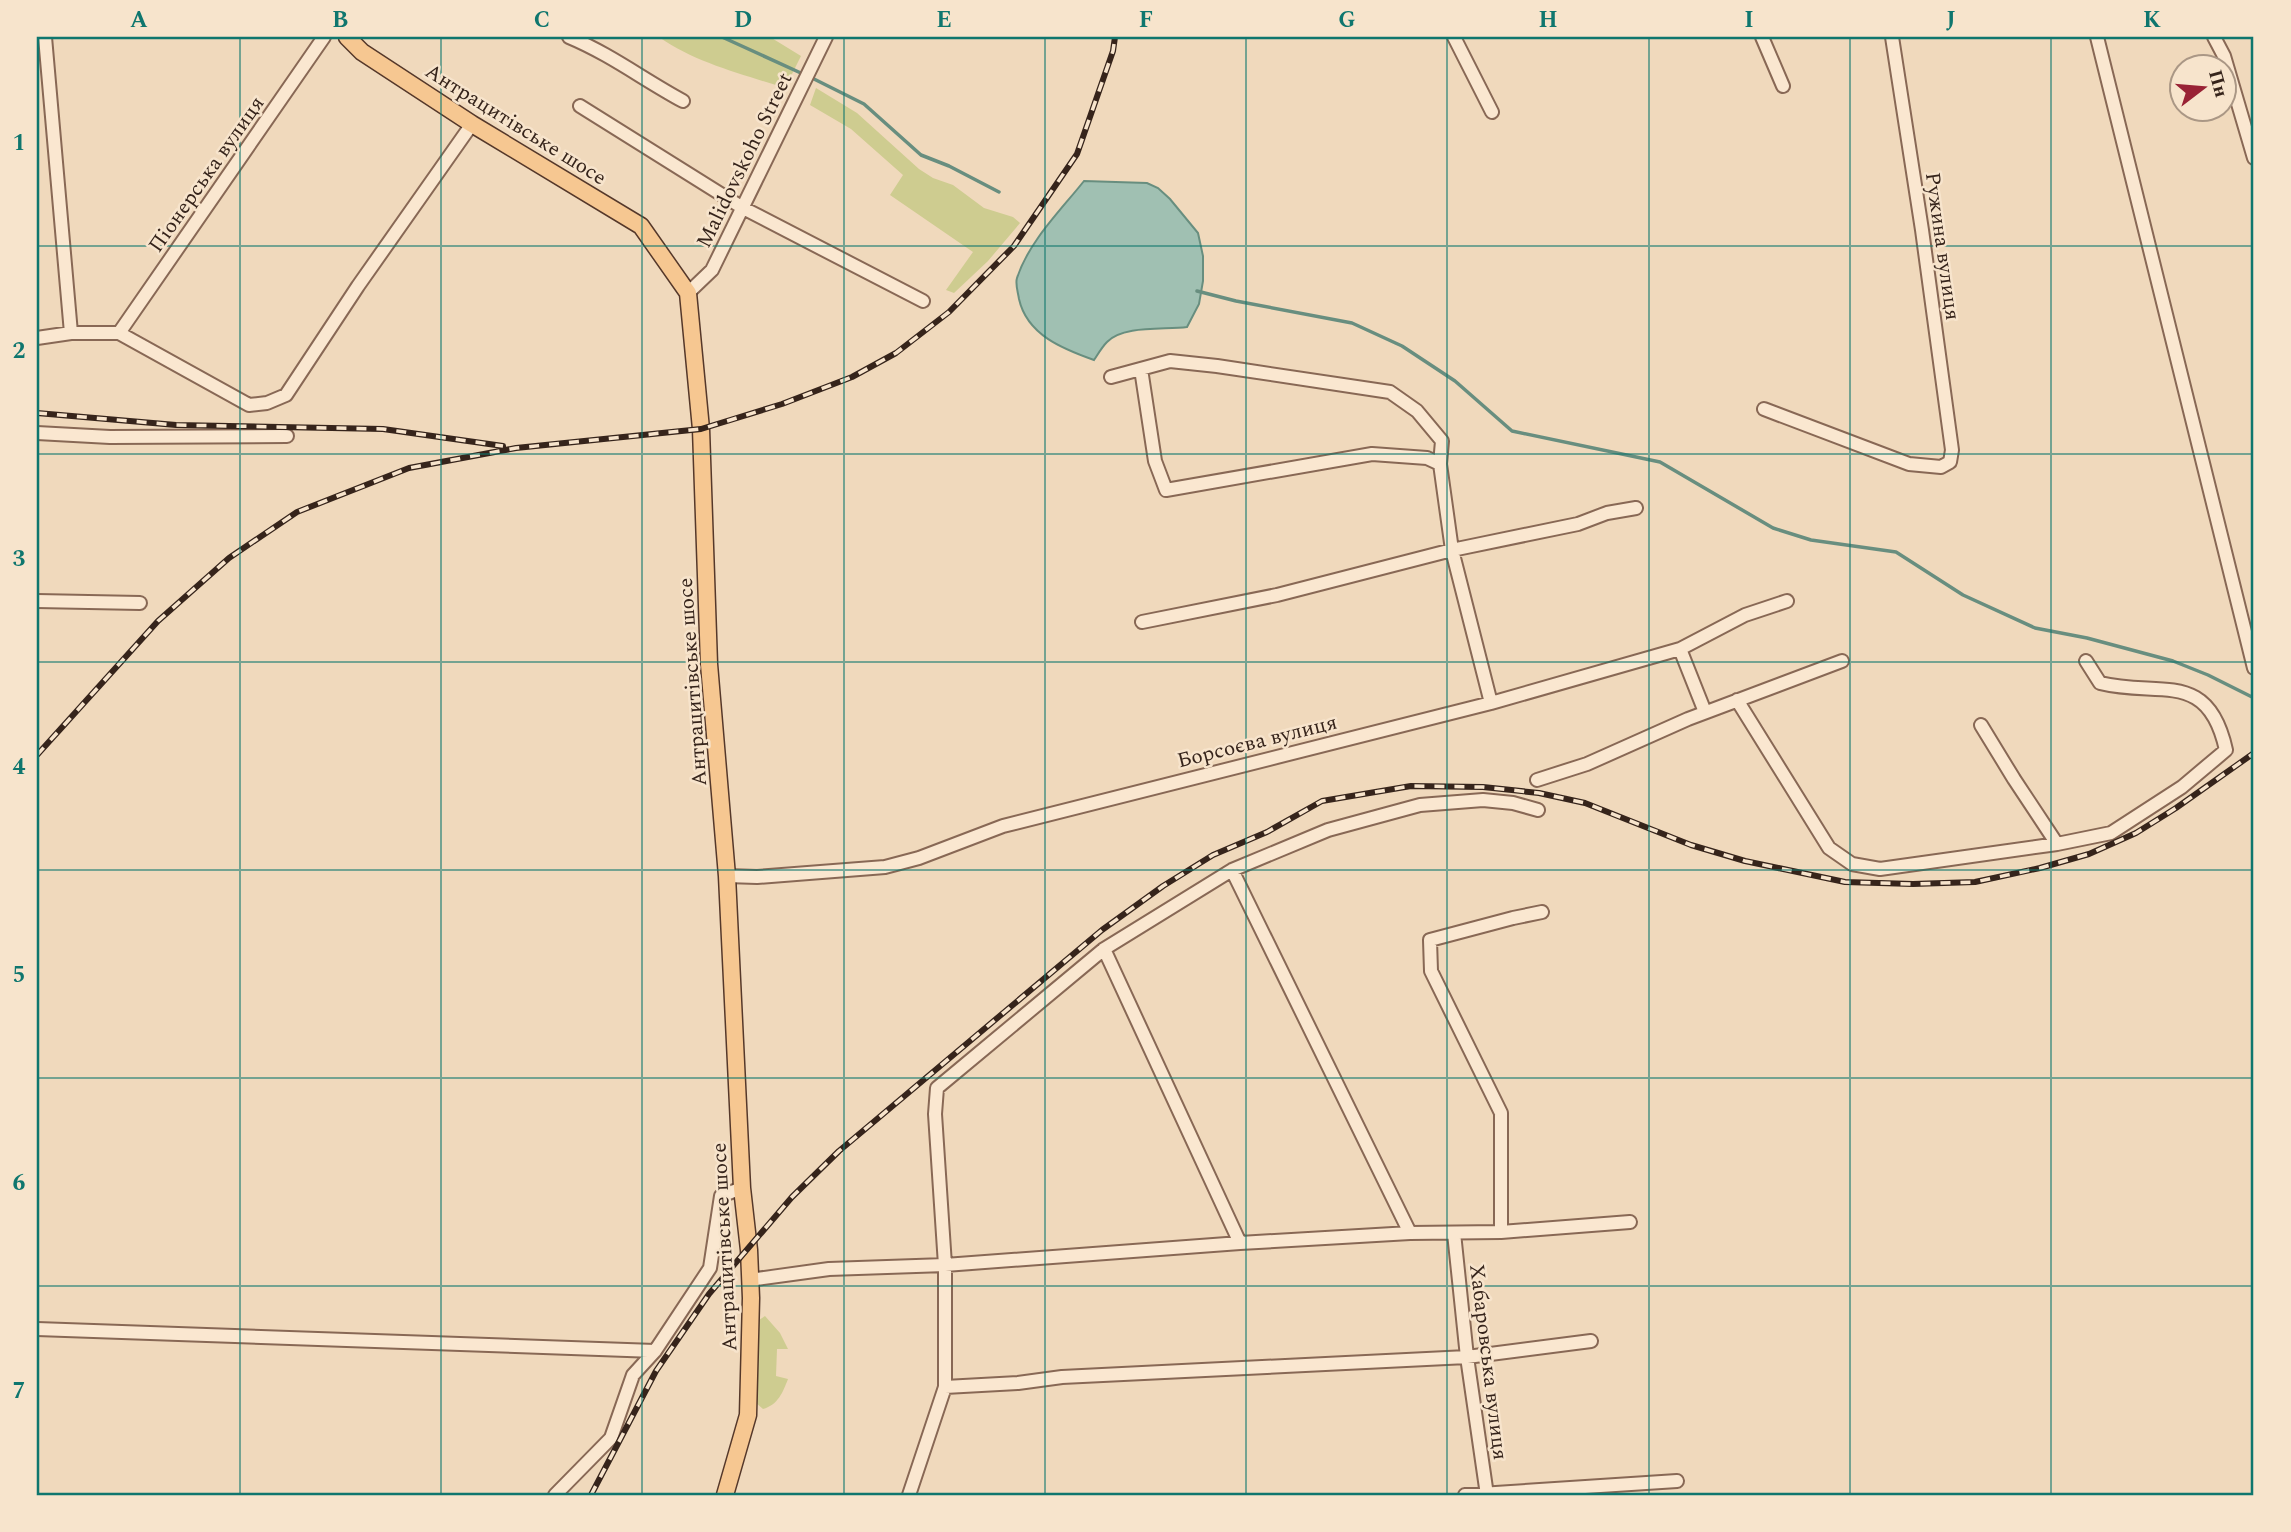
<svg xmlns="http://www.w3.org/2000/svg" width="2291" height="1532" viewBox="0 0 2291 1532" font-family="Spectral,serif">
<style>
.green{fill:#cecc90}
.water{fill:#a0c0b2;stroke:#688e7f;stroke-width:2}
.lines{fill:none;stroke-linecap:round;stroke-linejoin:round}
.stream{stroke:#688e7f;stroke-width:3.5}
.minor-casing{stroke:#886855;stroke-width:16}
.major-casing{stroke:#55382a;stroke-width:19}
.minor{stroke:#fae7d0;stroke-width:12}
.major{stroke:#f6c791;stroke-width:16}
.rail-casing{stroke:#36241b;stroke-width:6}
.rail{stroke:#f7e4cc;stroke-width:3.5;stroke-dasharray:10;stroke-linecap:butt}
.grid{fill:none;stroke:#0f766e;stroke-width:2;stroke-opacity:0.55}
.labels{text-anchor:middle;stroke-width:5;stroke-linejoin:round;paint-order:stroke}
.street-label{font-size:21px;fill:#36241b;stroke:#f7e4cc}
.neatline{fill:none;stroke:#0f766e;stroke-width:2.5}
.grid-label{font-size:23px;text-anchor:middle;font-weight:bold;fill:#0f766e}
</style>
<rect width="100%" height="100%" fill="#f0d9bc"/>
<path class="green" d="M659 37H770L801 56 785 88C742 74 696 63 659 37Z
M816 88 857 113 919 169 933 178 953 185 984 208 1013 217 1020 223 988 261 954 293 946 290 973 252 890 195 903 175 851 129 810 105Z
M765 1316 780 1333 788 1349H777L776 1376 788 1379C783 1392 778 1405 763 1409L755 1402 759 1320Z"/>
<path class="water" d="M1084 181 1147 183 1158 188 1170 199 1198 233 1203 256V281L1199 304 1187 327C1164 330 1123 325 1107 342 1102 347 1098 354 1094 360 1063 349 1027 335 1019 299 1018 292 1015 284 1017 278 1029 241 1061 210 1084 181Z"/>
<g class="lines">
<path class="stream" d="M722 37 803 74
M810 77 864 104 921 155 949 166 999 192
M1197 291 1236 301 1352 323 1402 346 1455 381 1512 431 1660 462 1773 528 1811 540 1896 552 1963 595 2035 628 2087 638 2173 661 2208 675 2254 698"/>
<defs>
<path id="minor" d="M45 37 71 333
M569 37C610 54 644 80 683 101
M1454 37 1492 112
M1762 37 1783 86
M2097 37 2254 668
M2214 37 2224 56 2254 158
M580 106 743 208 923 301
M688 293 712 270 826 37
M119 333 324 37
M37 338 71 333H119L249 405 267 403 286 395 358 286 472 124
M1141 369 1155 461 1166 490 1372 454 1427 458 1440 464 1452 550 1491 703
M1111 377 1170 361 1217 366 1390 392 1417 411 1442 441 1440 464
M1764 409 1909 464 1941 467 1950 462 1952 450 1922 230 1892 37
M37 433 110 437 287 436
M37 601 140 603
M1142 622 1277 595 1452 550 1578 524 1607 513 1636 508
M1680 649 1705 712
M1737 700 1829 848 1852 864 1880 869 2057 844 2111 833 2182 787 2226 750C2208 668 2159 698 2100 683L2086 661
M1981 725 2014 779 2057 844
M1537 780 1587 764 1688 719 1842 661
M1232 870 1410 1233
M727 876 757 877 885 867 919 858 1003 826 1491 703 1680 649 1745 615 1787 601
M1104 949 1240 1243
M1501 1232V1113L1431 971 1430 940 1513 918 1542 912
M1454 1233 1467 1357 1487 1495
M749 1280 829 1269 945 1265 1240 1243 1410 1233 1501 1232 1630 1222
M37 1329 655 1351
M945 1387 1018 1383 1062 1377 1467 1357 1591 1341
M555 1495 611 1438 633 1375 655 1351 710 1268 721 1196 742 1188
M909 1495 945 1387V1265L935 1114 937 1088 1104 949 1232 870 1328 830 1420 805 1483 800 1513 803 1538 810
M1465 1495 1677 1481"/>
<path id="major" d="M347 37 362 52 472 124 641 226 688 293 701 429 709 664 727 876 742 1188 749 1250 751 1298 748 1415 725 1495"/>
</defs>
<use href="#minor" class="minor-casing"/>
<use href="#major" class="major-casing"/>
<use href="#minor" class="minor"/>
<use href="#major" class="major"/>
<defs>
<path id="rail" d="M37 413 176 425 383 429 503 446
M37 755 158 621 229 558 297 512 409 468 516 448 701 429 782 404 852 377 896 353 949 312 1014 246 1077 154 1113 51 1115 37
M591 1495 656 1371 709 1294 792 1197 839 1151 1102 930 1163 886 1213 855 1267 832 1322 801 1411 786 1483 787 1539 793 1585 803 1691 845 1745 861 1845 882 1913 884 1975 882 2040 868 2089 854 2136 833 2176 808 2254 753"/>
</defs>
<use href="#rail" class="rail-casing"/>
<use href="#rail" class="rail"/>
</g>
<path class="grid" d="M240 37V1495M441 37V1495M642 37V1495M844 37V1495M1045 37V1495M1246 37V1495M1447 37V1495M1649 37V1495M1850 37V1495M2051 37V1495M37 246H2254M37 454H2254M37 662H2254M37 870H2254M37 1078H2254M37 1286H2254"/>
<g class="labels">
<g class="street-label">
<text transform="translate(516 124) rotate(32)" y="7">Антрацитівське шосе</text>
<text transform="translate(744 160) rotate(-64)" y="7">Malidovskoho Street</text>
<text transform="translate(206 174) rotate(-55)" y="7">Піонерська вулиця</text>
<text transform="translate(1943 246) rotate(82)" y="7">Ружина вулиця</text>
<text transform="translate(692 682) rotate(-94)" y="7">Антрацитівське шосе</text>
<text transform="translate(1257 741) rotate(-14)" y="7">Борсоєва вулиця</text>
<text transform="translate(724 1247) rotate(-93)" y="7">Антрацитівське шосе</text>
<text transform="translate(1489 1362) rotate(83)" y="7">Хабаровська вулиця</text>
</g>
</g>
<rect width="2291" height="1532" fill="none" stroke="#f7e4cc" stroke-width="77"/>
<g transform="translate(2203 88) rotate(74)"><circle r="33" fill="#f7e4cc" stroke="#aa9785" stroke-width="2"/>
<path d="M0-5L12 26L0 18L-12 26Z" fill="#992235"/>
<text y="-10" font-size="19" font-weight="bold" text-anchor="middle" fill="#36241b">Пн</text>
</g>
<rect x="38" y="38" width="2214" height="1456" class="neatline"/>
<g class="grid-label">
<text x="139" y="27">A</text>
<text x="340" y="27">B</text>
<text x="542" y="27">C</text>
<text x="743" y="27">D</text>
<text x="944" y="27">E</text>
<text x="1146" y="27">F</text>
<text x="1347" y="27">G</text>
<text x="1548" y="27">H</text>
<text x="1749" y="27">I</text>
<text x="1951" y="27">J</text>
<text x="2152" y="27">K</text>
<text x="19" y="150">1</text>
<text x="19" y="358">2</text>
<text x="19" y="566">3</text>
<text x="19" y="774">4</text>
<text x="19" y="982">5</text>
<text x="19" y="1190">6</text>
<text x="19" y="1398">7</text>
</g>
</svg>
